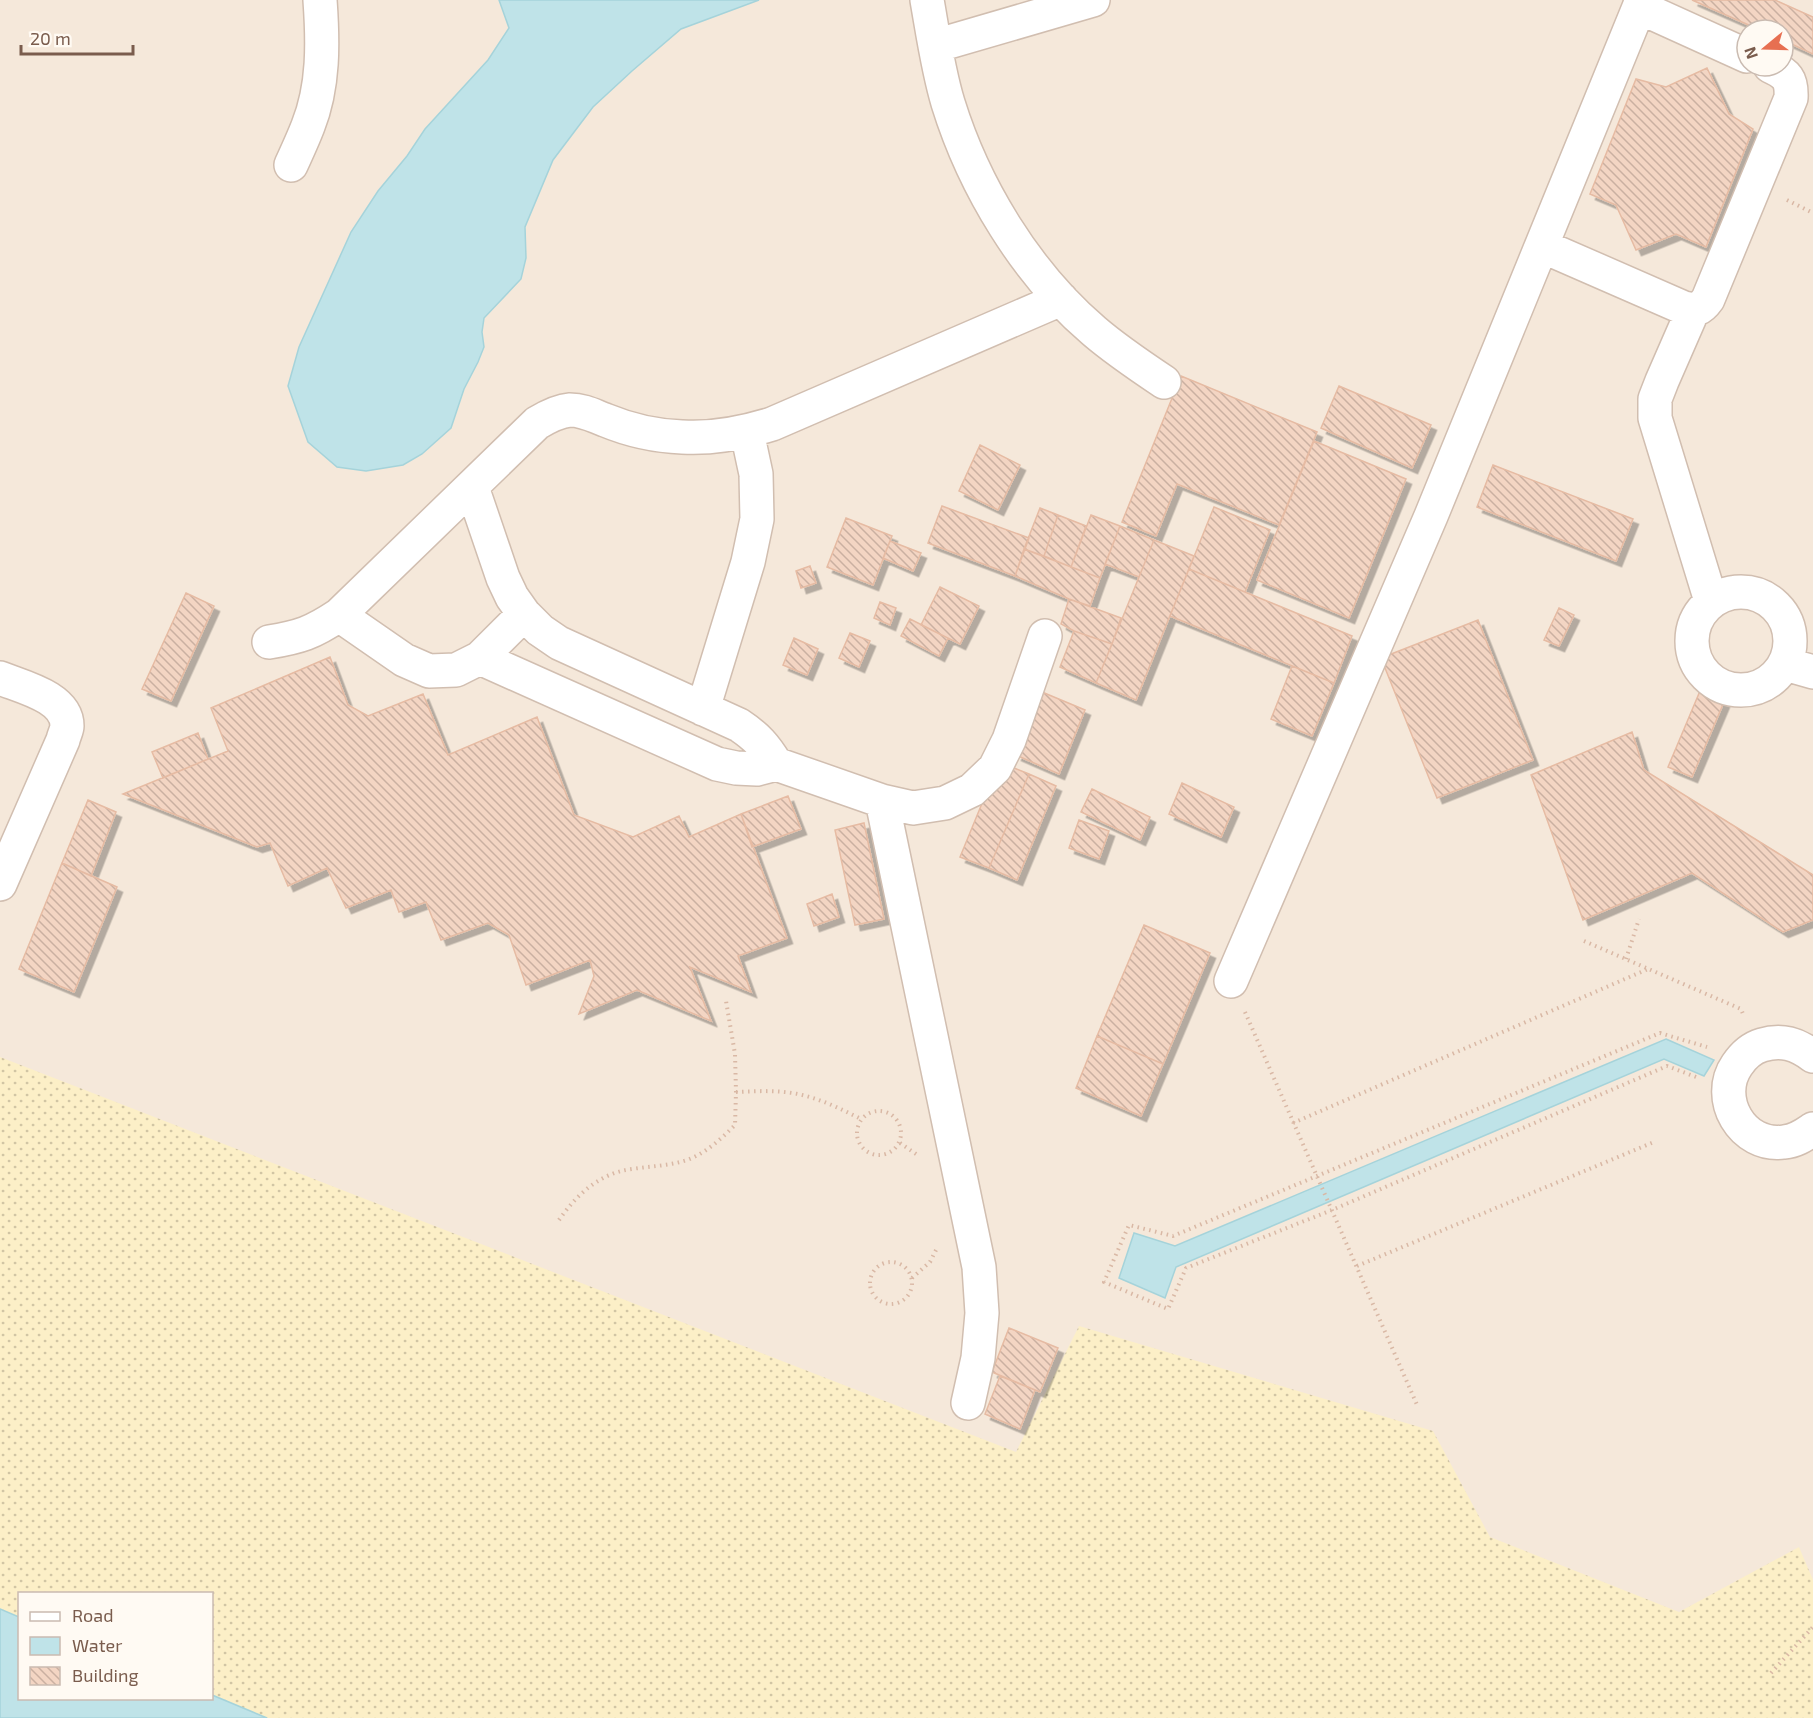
<svg xmlns="http://www.w3.org/2000/svg" width="1813" height="1718" viewBox="0 0 1813 1718" font-family="'Exo 2',sans-serif">
<style>
.residential{fill:#f5e8da;fill-rule:evenodd}
.sand{fill:url(#sand-dots)}
.water{fill:#bfe3e8;stroke:#a5d3da;stroke-width:1.5}
.building{fill:url(#building-back-hatch);stroke:#e6bba3;stroke-width:1.5;filter:url(#shadow)}
.lines{fill:none;stroke-linecap:round;stroke-linejoin:round}
.minor-casing{stroke:#d1beb0;stroke-width:36}
.path{stroke:#d9b8a5;stroke-width:4;stroke-dasharray:1.5 4.5;stroke-linecap:butt}
.minor{stroke:#fff;stroke-width:33}
</style>
<defs>
<pattern id="sand-dots" width="8" height="8" patternUnits="userSpaceOnUse" patternTransform="scale(1.5)"><rect width="8" height="8" fill="#fcefc7"/><path d="M2 2h.1M6 6h.1" fill="none" stroke="#d1c5a4" stroke-width="1.8" stroke-linecap="round"/></pattern>
<pattern id="building-back-hatch" width="6" height="6" patternUnits="userSpaceOnUse" patternTransform="scale(1.5)"><rect width="6" height="6" fill="#f3d5c3"/><path d="M-1 5l2 2M0 0l6 6M5-1l2 2" fill="none" stroke="#cab0a1"/></pattern>
<filter id="shadow"><feDropShadow dx="5.5" dy="5.5" stdDeviation="0" flood-color="#0004"/></filter>
</defs>
<rect width="100%" height="100%" fill="#fdf6ec"/>
<path class="residential" d="M0 0H1813V1718H267L212 1695V1594H20L19 1617 0 1609ZM1747 30H1783V66H1747Z"/>
<path class="sand" d="M0 1057 1016 1452 1079 1326 1433 1431 1490 1537 1679 1612 1799 1547 1813 1580V1718H267L212 1695V1594H20L19 1617 0 1609Z"/>
<path class="water" d="M499 0H759L681 29 632 71 593 107 553 160 525 227 526 258 521 279 484 318 482 332 484 347 478 362 464 389 451 428 422 454 403 465 366 471 337 467 308 442 288 386 299 347 351 232 378 191 407 156 425 129 488 60 509 28Z
M1666 1039 1714 1060 1704 1076 1664 1059 1176 1267 1165 1298 1119 1278 1134 1233 1175 1246Z
M0 1609 19 1617 20 1698H212V1695L267 1718H0Z"/>
<path class="building" d="M1692 0H1775L1813 17V54L1783 40V30H1760Z
M1707 68 1729 114 1753 129 1706 247 1676 234 1636 250 1616 205 1590 194 1636 79 1666 87Z
M1181 376 1317 432 1279 525 1177 484 1156 536 1122 522Z
M1339 386 1431 425 1412 468 1321 428Z
M1314 441 1406 479 1349 618 1257 580Z
M980 445 1020 465 998 510 959 491Z
M1493 465 1633 519 1616 561 1477 507Z
M942 506 1029 538 1015 576 928 543Z
M1214 507 1270 530 1245 592 1189 569Z
M1040 508 1058 515 1044 556 1024 549Z
M1058 515 1086 526 1071 567 1044 556Z
M1091 515 1120 526 1100 578 1071 567Z
M846 518 892 536 873 585 827 567Z
M1120 526 1154 540 1139 577 1105 564Z
M1154 540 1194 556 1136 700 1096 683Z
M890 541 921 553 913 571 883 558Z
M1024 549 1100 578 1090 606 1069 599 1015 576Z
M810 566 816 583 801 588 796 571Z
M1189 569 1352 636 1334 683 1170 616Z
M940 587 979 606 960 644 921 625Z
M186 593 214 606 171 701 142 689Z
M1069 599 1121 618 1112 644 1074 631 1061 624Z
M880 602 896 608 890 625 874 618Z
M1559 608 1574 615 1559 646 1544 640Z
M910 619 948 638 939 656 901 636Z
M1478 620 1533 760 1437 798 1381 658Z
M1074 631 1112 644 1096 683 1060 667Z
M850 633 870 641 859 667 839 658Z
M794 638 818 649 807 675 783 665Z
M330 657 348 705 368 716 423 694 448 755 537 717 574 815 633 837 679 816 689 837 741 814 787 938 738 956 751 992 690 967 711 1021 637 990 579 1014 594 976 590 960 526 985 509 935 488 923 441 940 426 902 399 912 391 890 346 908 327 868 288 886 270 843 257 847 123 794 228 751 211 708Z
M1292 666 1334 683 1312 736 1271 719Z
M1700 691 1724 702 1692 777 1668 767Z
M1042 692 1085 710 1059 774 1016 755Z
M1632 732 1644 770 1813 875V920L1783 932 1692 873 1583 920 1531 775Z
M198 733 208 759 163 778 152 752Z
M999 762 1029 774 989 868 960 857Z
M1029 774 1056 786 1017 880 989 868Z
M1182 783 1234 807 1221 837 1169 814Z
M1092 789 1150 817 1140 840 1081 812Z
M788 796 801 829 752 847 741 814Z
M88 800 116 812 91 876 62 863Z
M1079 820 1109 831 1099 859 1069 848Z
M864 823 884 919 855 925 835 830Z
M62 863 117 887 74 992 19 969Z
M832 894 839 917 814 926 807 904Z
M1144 925 1210 953 1163 1064 1097 1036Z
M1097 1036 1163 1064 1141 1116 1076 1088Z
M1009 1328 1058 1348 1040 1392 992 1372Z
M1000 1376 1035 1390 1020 1429 985 1414Z"/>
<g class="lines">
<defs>
<path id="minor" d="M927 0C933 34 938 70 948 103 974 187 1026 273 1094 331 1116 350 1140 366 1164 382
M1639 7 1747 56
M935 46 1093 0
M291 165C297 152 303 139 308 126 324 86 323 42 320 0
M1542 246 1684 308C1696 311 1701 309 1708 299L1791 98C1792 79 1787 74 1770 66
M1693 310 1662 381 1655 399V418L1711 601
M472 487 503 578 512 597 524 614 540 630 559 643 739 725C757 737 765 746 776 764
M1692 641a49 49 0 1 1 98 0a49 49 0 1 1-98 0Z
M339 615 404 660 429 671 456 670 480 658 524 614
M269 642C300 637 312 633 339 615L537 423C547 417 558 411 570 410 584 410 594 416 605 420 629 430 656 436 682 437 713 439 743 433 772 424L1061 299
M480 658 717 764 736 768 757 769 776 764 882 801 913 808 945 803 972 790 995 768 1009 740 1045 636
M1785 664 1813 672
M0 678C22 687 67 697 67 726 67 730 64 735 63 740L0 884
M703 709 748 562 757 519 756 474 747 432
M882 801 979 1267 982 1313 978 1358 968 1403
M1231 981 1431 516 1642 0
M1813 1056C1797 1044 1782 1039 1762 1045 1752 1048 1743 1056 1737 1065 1714 1098 1742 1148 1784 1142 1796 1141 1804 1135 1813 1129"/>
</defs>
<use href="#minor" class="minor-casing"/>
<path class="path" d="M1787 200 1813 213
M1584 941 1741 1009 1743 1014
M1626 959 1639 919
M1245 1012 1418 1407
M1696 1077 1667 1066 1332 1210 1186 1268 1168 1309 1104 1282 1129 1225 1173 1236 1660 1033 1707 1047
M736 1092C757 1091 778 1090 798 1094 821 1099 841 1109 861 1119
M857 1133a22 22 0 1 1 44 0a22 22 0 1 1-44 0Z
M1293 1123 1648 969
M900 1143 919 1156
M559 1220C577 1194 600 1173 632 1169 651 1166 669 1166 687 1160 706 1153 721 1139 735 1125L736 1092 735 1054 726 1001
M870 1283a21 21 0 1 1 42 0a21 21 0 1 1-42 0Z
M1357 1266 1654 1142
M912 1278 930 1262 938 1246
M1771 1673 1813 1627"/>
<use href="#minor" class="minor"/>
</g>
<rect x="18" y="1592" width="195" height="108" fill="#fffaf3" stroke="#cabbb1" stroke-width="1.5"/>
<rect x="30" y="1612" width="30" height="9" fill="#ffffff" stroke="#cabbb1" stroke-width="1.5"/>
<text x="72" y="1622" font-size="18" fill="#7a5c4d">Road</text>
<rect x="30" y="1637" width="30" height="18" fill="#bfe3e8" stroke="#cabbb1" stroke-width="1.5"/>
<text x="72" y="1652" font-size="18" fill="#7a5c4d">Water</text>
<rect x="30" y="1667" width="30" height="18" fill="url(#building-back-hatch)" stroke="#cabbb1" stroke-width="1.5"/>
<text x="72" y="1682" font-size="18" fill="#7a5c4d">Building</text>
<g transform="translate(1765 48) rotate(251)"><circle r="28" fill="#fffaf3" stroke="#cabbb1" stroke-width="1.5"/>
<path d="M0-4.5L10 22L0 15L-10 22Z" fill="#e76f51"/>
<text y="-9" font-size="16" font-weight="bold" text-anchor="middle" fill="#7a5c4d">N</text>
</g>
<path d="M21 45v9h112v-9" fill="none" stroke="#7a5c4d" stroke-width="3"/>
<text x="30" y="45" font-size="18" fill="#7a5c4d" stroke="#fffaf3" stroke-width="4.5" paint-order="stroke">20 m</text>
</svg>
